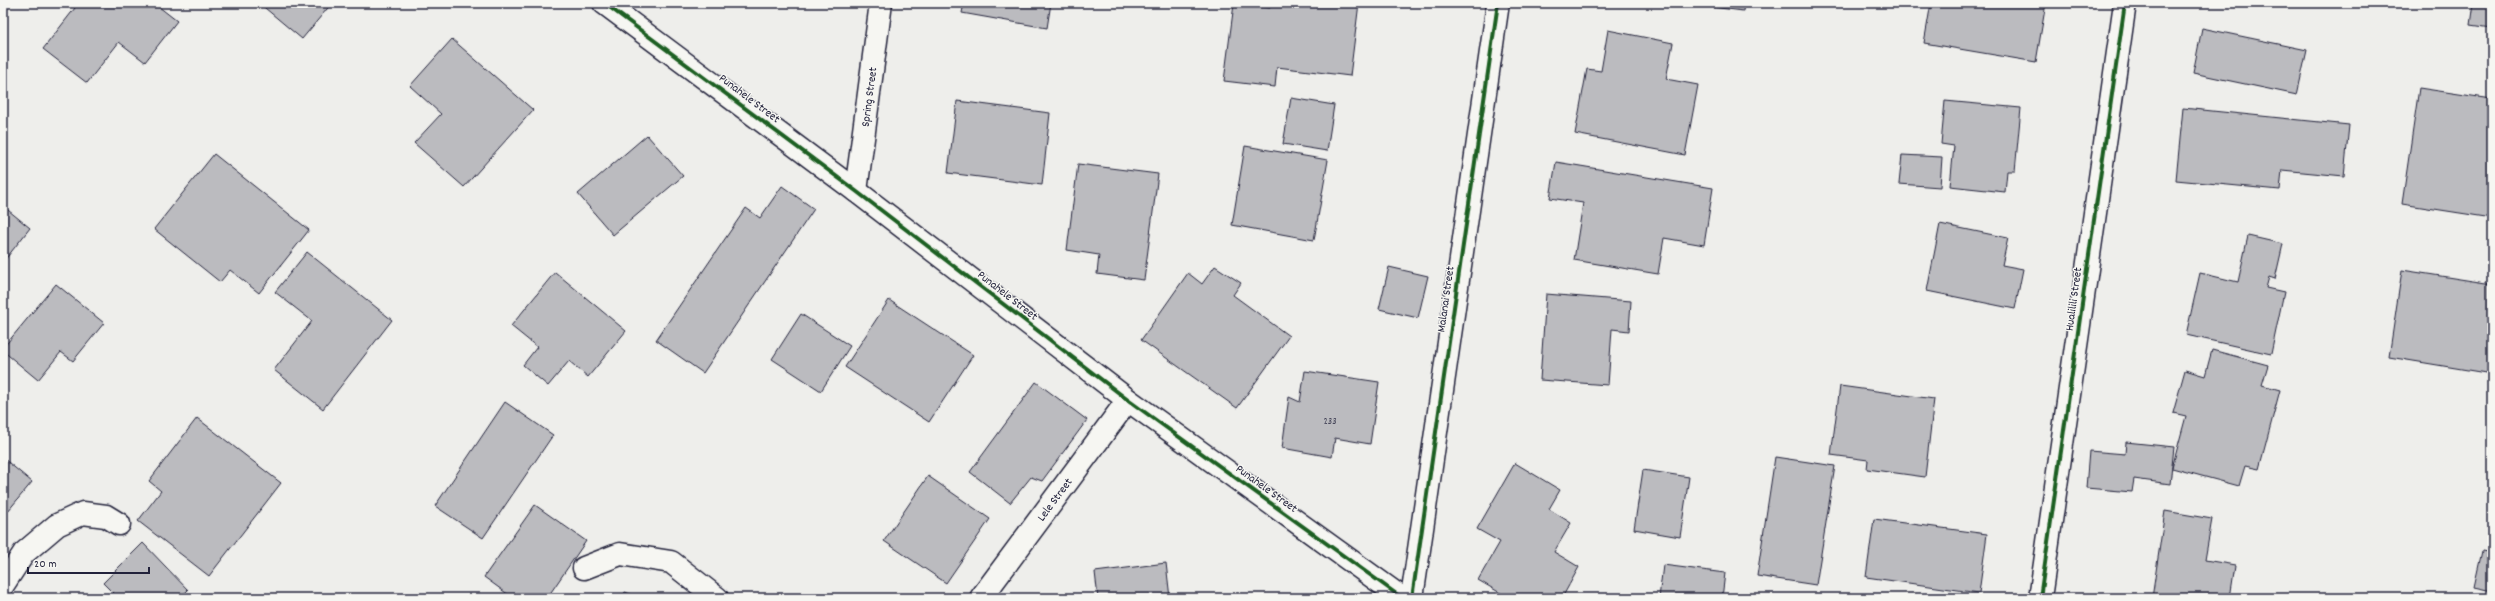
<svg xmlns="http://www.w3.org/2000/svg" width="2495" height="601" viewBox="0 0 2495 601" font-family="Dekko,sans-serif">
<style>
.building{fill:#bbbbbf;stroke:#22223b}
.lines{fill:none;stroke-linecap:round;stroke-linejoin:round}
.minor-casing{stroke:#22223b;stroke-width:25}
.minor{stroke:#f6f6f2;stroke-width:22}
.cycleway-casing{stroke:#f6f6f2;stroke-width:6}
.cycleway{stroke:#1b5e20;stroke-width:4}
.labels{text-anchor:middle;stroke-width:3;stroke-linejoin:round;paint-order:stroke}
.number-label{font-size:10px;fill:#48485c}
.street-label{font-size:12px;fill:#22223b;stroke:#f6f6f2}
</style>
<rect width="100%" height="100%" fill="#eeeeeb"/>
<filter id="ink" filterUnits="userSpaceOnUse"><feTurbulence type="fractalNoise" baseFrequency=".025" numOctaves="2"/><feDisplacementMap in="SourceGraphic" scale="8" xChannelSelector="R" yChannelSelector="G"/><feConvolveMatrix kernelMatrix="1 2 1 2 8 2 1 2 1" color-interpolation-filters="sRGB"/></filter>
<g filter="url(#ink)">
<path class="building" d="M68 3H154L177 21 145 62 119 42 87 83 43 49 75 8Z
M259 3H332L302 39Z
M964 3H1051L1047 28 962 13Z
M1270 3H1359L1350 76 1277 67 1275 87 1224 81 1234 4 1270 8Z
M1680 3H1744L1743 11Z
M1931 3H2046L2036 62 1924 43Z
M2474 3H2492V28L2471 25Z
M2202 28 2307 50 2297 95 2193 73Z
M1608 30 1673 43 1666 79 1698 85 1685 155 1575 134 1587 69 1601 71Z
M452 39 533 110 464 187 414 143 441 114 410 86Z
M2419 88 2492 99V218L2402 204Z
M1291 98 1334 105 1327 151 1283 144Z
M957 101 1050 113 1042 185 948 173Z
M1945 101 2021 108 2015 171H2007L2005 192 1950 186 1954 146 1941 144Z
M2183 108 2349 125 2344 176 2282 170 2280 190 2176 180Z
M647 135 683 176 613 235 578 194Z
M1245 146 1328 160 1314 240 1232 225Z
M214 154 309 230 259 293 230 270 220 282 154 229Z
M1902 155 1942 157 1940 187 1899 184Z
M1556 162 1713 188 1704 245 1664 238 1658 274 1574 260 1583 203 1550 198Z
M1078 164 1158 174 1144 280 1097 274 1099 255 1067 250Z
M782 186 814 209 703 373 656 340 746 208 760 218Z
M3 206 30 228 4 261 3 260Z
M1940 224 2008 238 2002 265 2023 269 2015 309 1927 291Z
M2248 236 2283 244 2275 279 2269 277 2266 288 2284 292 2271 354 2186 335 2200 273 2238 282Z
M307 252 392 320 323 409 274 370 312 321 275 292Z
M1215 266 1241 283 1233 295 1289 336 1237 408 1141 340 1188 273 1202 284Z
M1389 267 1428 276 1418 318 1379 309Z
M2402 270 2492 284V374L2389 357Z
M555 272 626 331 588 377 569 361 548 386 523 365 537 347 511 326Z
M56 284 104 323 73 361 61 352 38 380 3 351V348Z
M1546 294 1631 301 1629 331 1612 329 1608 385 1540 380Z
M889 300 973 355 929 422 845 367Z
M801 314 850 346 821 391 772 359Z
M2212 350 2268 365 2262 385 2280 390 2259 469 2245 466 2239 486 2172 468 2186 416 2173 413 2185 370 2205 376Z
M1305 371 1379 382 1370 444 1335 438 1332 457 1282 448 1289 397 1300 402Z
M1036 382 1087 420 1042 481 1031 477 1010 503 970 472Z
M1840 386 1934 399 1925 477 1867 469 1868 460 1831 455Z
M505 402 553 435 483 538 435 506Z
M197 418 281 483 209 576 138 521 161 491 149 481Z
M2126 442 2174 447 2170 484 2134 479 2132 492 2086 488 2089 451 2125 454Z
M1775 457 1835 466 1816 585 1757 576Z
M3 458 32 482 3 517Z
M1515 463 1560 490 1549 509 1571 523 1554 552 1579 567 1562 598H1509L1478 580 1500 542 1477 529Z
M1643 470 1689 477 1680 537 1634 529Z
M928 476 990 519 946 583 884 541Z
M535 505 586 541 547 598H513L484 577Z
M2165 511 2212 519 2205 560 2235 565 2230 598H2152Z
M1874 519 1987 534 1979 593 1866 577Z
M143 543 188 590 180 598H118L103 583Z
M2482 551 2492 553V591L2474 587Z
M1166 563 1170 598H1098L1095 572Z
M1663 565 1725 573 1722 598H1659Z
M625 592 641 598H623Z"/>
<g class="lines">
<defs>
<g id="minor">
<path d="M604 3 856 191 1128 400 1402 598"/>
<path id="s1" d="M856 191 881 3"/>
<path d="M584 568 620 554 671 562 717 598"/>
<path d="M3 585 24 553 57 525 83 513 106 516 119 524"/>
<path id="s2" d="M981 598 1128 400"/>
<path d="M1412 598 1498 3"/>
<path d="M2040 598 2125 3"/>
</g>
</defs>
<use href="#minor" class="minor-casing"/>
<use href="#minor" class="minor"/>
<defs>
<path id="cycleway" d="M604 3 856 191 1128 400 1402 598
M1412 598 1498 3
M2040 598 2125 3"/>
</defs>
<use href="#cycleway" class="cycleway-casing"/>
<use href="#cycleway" class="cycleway"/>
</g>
</g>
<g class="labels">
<g class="number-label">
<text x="1330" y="424">233</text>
</g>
<g class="street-label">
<text dy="4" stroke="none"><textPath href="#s1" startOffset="95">Spring Street</textPath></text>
<text transform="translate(750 98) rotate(37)" y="4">Punahele Street</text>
<text transform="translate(1008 295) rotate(38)" y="4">Punahele Street</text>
<text transform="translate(1445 299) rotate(-82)" y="4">Malanai Street</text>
<text transform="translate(2073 299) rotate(-82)" y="4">Hualilili Street</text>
<text transform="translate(1267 488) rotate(36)" y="4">Punahele Street</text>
<text dy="4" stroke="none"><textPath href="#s2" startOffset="123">Lele Street</textPath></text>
</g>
</g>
<rect width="2495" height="601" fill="none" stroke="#f6f6f2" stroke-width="16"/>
<rect x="8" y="8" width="2479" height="585" fill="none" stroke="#22223b" stroke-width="1.5" filter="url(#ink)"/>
<path d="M28 567v6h121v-6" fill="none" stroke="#22223b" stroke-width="2"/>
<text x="34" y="567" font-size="12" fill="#22223b" stroke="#f6f6f2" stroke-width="3" paint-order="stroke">20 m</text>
</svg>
